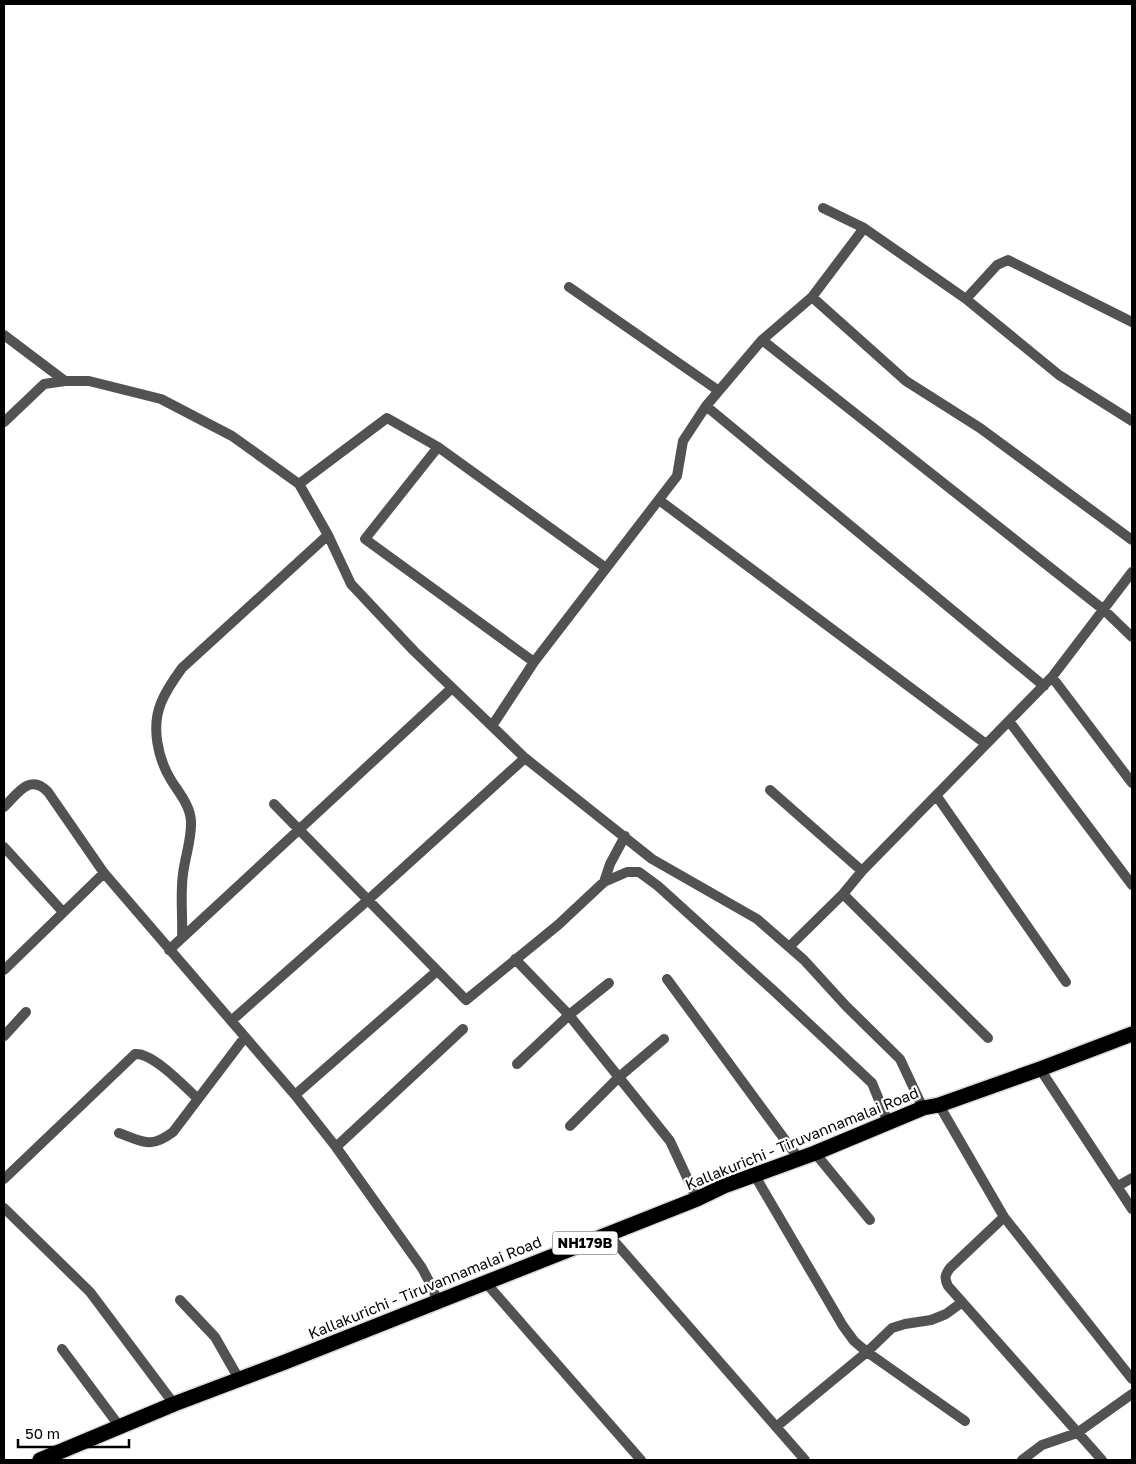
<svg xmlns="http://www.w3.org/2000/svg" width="1136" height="1464" viewBox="0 0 1136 1464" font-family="'Golos Text',sans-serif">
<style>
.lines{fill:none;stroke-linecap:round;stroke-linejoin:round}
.highway-casing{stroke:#dbdbdb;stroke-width:18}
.street{stroke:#525252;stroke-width:10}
.highway{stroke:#000;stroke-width:15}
.labels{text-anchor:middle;stroke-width:4.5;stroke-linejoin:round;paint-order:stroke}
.shield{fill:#fff;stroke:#4c4c4c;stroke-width:1}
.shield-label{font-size:14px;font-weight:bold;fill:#000}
.street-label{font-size:15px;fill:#000;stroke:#fff}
</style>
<rect width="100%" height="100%" fill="#fff"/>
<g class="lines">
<defs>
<path id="highway" d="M40 1460 174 1404 285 1362 697 1199 724 1186 815 1153 923 1108 939 1105 1040 1069 1132 1034"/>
</defs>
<use href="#highway" class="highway-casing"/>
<path class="street" d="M823 208 864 228 966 299 1059 375 1132 421
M569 287 719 391
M812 297 906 381 980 428 1132 540
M966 299 997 265 1008 260 1132 322
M4 335 65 381
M762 340 1104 610 1132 637
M706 406 1044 686
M4 422 44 384 65 381H89L161 399 232 436 299 484 328 535 351 584 414 651 525 758 652 859 757 919 804 960 846 1006 900 1059 923 1108
M438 447 365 539 534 662
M299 484 387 418 438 447 606 568
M659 500 986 744
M1052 677 1132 783
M1009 721 1132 885
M492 726 534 662 677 476 683 441 706 406 762 340 812 297 864 228
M770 790 862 871
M936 795 1066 982
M274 804 466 1000 558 925 604 882 610 864 625 836
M4 807C18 793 30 773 48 792L104 873 295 1095 336 1147 422 1268 431 1285 438 1302
M4 847 63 912
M604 882 627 872H639L658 886 774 991 872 1083 888 1122
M843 894 988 1038
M182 938C183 917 180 895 183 874 185 857 192 838 191 821 190 805 179 793 171 780 158 759 151 727 161 703 166 690 174 679 182 668L328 535
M789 947 843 894 862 871 1052 677 1132 572
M169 950 452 688
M515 959 569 1015 670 1141 697 1199
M4 970 104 873
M667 979 799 1159
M231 1021 368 900 525 758
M4 1036 26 1012
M517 1064 569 1015 609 983
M1040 1069 1132 1209
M295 1095 437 971
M939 1105 1004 1217 1132 1379
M570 1126 619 1077 664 1039
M119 1133C144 1142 150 1149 173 1132L245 1037
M336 1147 463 1029
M815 1153 870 1220
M755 1176 843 1326 854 1341 867 1352 965 1421
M4 1179 135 1054C152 1052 184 1086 197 1098
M1118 1186 1132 1178
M4 1208 90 1292 174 1404
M1004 1217 950 1268C945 1275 944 1278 948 1286L1102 1460
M608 1234 805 1460
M486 1283 641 1460
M180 1300 215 1337 239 1379
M62 1349 120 1427
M776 1427 867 1352 892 1328 905 1324 931 1320 946 1314 961 1303
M1022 1460 1042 1445 1077 1433 1132 1394"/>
<use href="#highway" class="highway"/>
</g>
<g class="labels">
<rect class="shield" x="552.5" y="1231.5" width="65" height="23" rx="4"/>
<g class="shield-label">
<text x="585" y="1248">NH179B</text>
</g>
<g class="street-label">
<text transform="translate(802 1139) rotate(-22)" y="5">Kallakurichi - Tiruvannamalai Road</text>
<text transform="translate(425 1288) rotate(-22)" y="5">Kallakurichi - Tiruvannamalai Road</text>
</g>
</g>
<rect width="1136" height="1464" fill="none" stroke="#000000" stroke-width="10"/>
<path d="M18 1439v8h111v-8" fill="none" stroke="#000000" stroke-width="2.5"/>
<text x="25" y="1439" font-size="15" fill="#000000" stroke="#ffffff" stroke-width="4" paint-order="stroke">50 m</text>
</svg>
